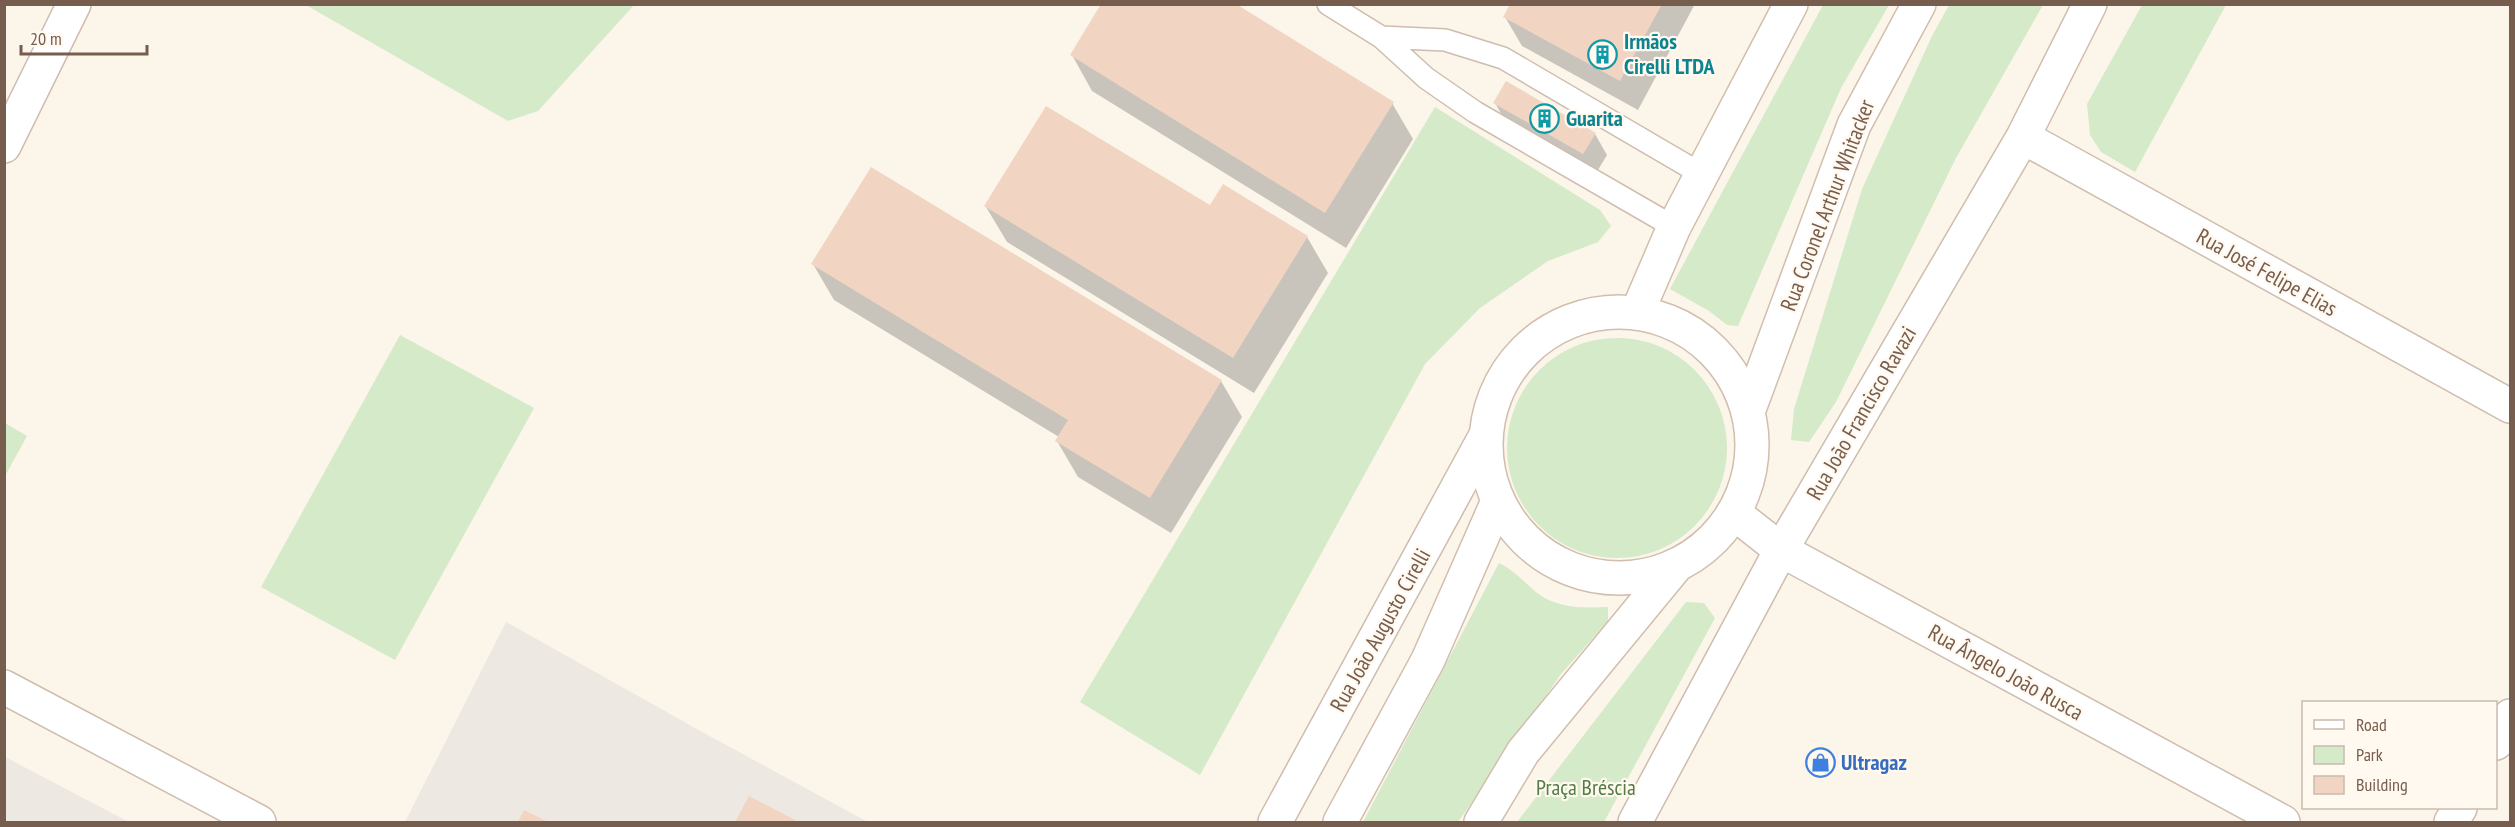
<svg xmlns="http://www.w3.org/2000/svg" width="2515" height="827" viewBox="0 0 2515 827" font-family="'PT Sans Narrow',sans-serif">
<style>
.industrial{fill:#ede8e2}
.green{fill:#d5eac8}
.shadow{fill:#0003}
.building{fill:#f1d5c2}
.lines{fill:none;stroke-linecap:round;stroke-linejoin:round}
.service-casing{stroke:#cebdaf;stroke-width:24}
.minor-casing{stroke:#cebdaf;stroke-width:36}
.secondary-casing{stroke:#d1bead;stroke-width:36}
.service{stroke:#fff;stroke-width:21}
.minor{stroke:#fff;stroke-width:33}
.secondary{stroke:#fff;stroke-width:33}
.labels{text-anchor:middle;stroke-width:4.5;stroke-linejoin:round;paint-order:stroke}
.culture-label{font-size:22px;font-weight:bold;fill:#0d838f;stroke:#fff9f0;text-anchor:start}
.street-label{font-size:22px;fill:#775d4d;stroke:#fff9f0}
.shop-label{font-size:22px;font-weight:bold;fill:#366cbe;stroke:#fff9f0;text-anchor:start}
.park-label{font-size:22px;fill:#547c45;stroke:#fff9f0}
</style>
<rect width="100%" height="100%" fill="#fcf5ea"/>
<path class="industrial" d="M506 622 704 733 868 822H405Z
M4 757H5L129 822H5Z"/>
<path class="green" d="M306 5H634L538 111 508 121Z
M1823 5H1889L1841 88 1738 326 1727 325 1709 311 1670 289Z
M1949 5H2043L1956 158 1836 402 1809 442 1791 440 1794 409 1862 189 1932 36Z
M2142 5H2226L2135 172 2101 152 2090 135 2087 104Z
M1435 107 1600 210 1611 226 1598 242 1548 261 1480 308 1425 364 1200 775 1080 702Z
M400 335 534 408 395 660 261 587Z
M1507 448a110 110 0 1 1 220 0a110 110 0 1 1-220 0Z
M5 423 27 436 5 476Z
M1499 563C1515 571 1523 581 1536 592 1557 609 1583 608 1608 607V621L1561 674 1458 822H1363Z
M1686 602 1704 603 1715 618 1604 822H1517Z"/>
<path class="shadow" d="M1511 4H1695L1638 110 1522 46 1505 17Z
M1072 55 1392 103 1413 139 1346 248 1092 91Z
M1495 103 1595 134 1607 155 1595 175 1507 124Z
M986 207H1210L1307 237 1328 273 1254 393 1007 242Z
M813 264 1221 381 1242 417 1171 533 1078 477 1057 441 1059 437 834 300Z
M750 798 796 822H737Z"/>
<path class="building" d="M1101 4H1236L1394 102 1325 213 1070 55Z
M1510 4H1662L1620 81 1503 17Z
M1506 81 1596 133 1583 154 1493 103Z
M1046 106 1210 205 1223 184 1308 236 1233 358 984 206Z
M871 167 1222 380 1150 498 1055 441 1068 420 811 264Z
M749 796 799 822H735Z
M524 810 548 822H518Z"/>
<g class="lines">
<defs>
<path id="service" d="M1328 4 1381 37 1426 78 1475 112 1674 227
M1381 37 1445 40 1503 58 1703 175"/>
<path id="minor" d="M2023 137 2510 406
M4 146 74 4
M1734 513 1781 550 2283 822
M4 687 259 822
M2496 743 2510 716
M1275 822 1485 437
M1635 822 1781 550 2023 137 2090 4
M2451 822 2460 808"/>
<path id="secondary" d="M1486 445a133 133 0 1 1 266 0a133 133 0 1 1-266 0Z
M1637 313 1674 227 1791 4
M1748 412 1854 125 1919 4
M1340 822 1428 660 1498 501
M1481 822 1523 752 1676 566"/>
</defs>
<use href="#service" class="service-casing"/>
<use href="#minor" class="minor-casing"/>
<use href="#secondary" class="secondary-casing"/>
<use href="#service" class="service"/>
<use href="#minor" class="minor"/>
<use href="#secondary" class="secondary"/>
</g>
<defs>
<symbol id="building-ring" viewBox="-11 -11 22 22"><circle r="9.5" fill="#fff9f0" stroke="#0f9aa8" stroke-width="1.5"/><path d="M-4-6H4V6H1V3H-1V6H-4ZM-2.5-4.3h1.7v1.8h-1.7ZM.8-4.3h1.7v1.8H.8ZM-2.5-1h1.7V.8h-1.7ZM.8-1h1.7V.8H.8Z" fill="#0f9aa8"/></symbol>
<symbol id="shop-ring" viewBox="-11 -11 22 22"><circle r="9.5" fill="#fff9f0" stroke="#3f7fe0" stroke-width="1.5"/><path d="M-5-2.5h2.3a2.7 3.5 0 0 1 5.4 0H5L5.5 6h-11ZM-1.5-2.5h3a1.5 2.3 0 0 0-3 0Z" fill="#3f7fe0"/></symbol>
</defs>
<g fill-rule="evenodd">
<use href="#building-ring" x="1586" y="38" width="33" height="33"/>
<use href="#building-ring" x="1528" y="102" width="33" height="33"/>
<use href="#shop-ring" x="1804" y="746" width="33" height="33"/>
</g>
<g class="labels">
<g class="culture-label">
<text x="1624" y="49">Irmãos<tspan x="1624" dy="25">Cirelli LTDA</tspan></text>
<text x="1566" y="126">Guarita</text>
</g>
<g class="street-label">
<text transform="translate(1827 205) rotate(-69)" y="8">Rua Coronel Arthur Whitacker</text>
<text transform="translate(2267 272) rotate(29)" y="8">Rua José Felipe Elias</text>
<text transform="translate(1861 413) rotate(-60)" y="8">Rua João Francisco Ravazi</text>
<text transform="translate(1380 630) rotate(-61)" y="8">Rua João Augusto Cirelli</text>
<text transform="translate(2006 672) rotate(29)" y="8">Rua Ângelo João Rusca</text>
</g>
<g class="shop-label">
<text x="1841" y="770">Ultragaz</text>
</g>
<g class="park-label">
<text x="1586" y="795">Praça Bréscia</text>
</g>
</g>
<rect width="2515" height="827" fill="none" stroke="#775d4d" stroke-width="12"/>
<rect x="2302" y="701" width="195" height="108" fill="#fff9f0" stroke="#c9bbaf" stroke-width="1.5"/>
<rect x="2314" y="720" width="30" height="9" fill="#ffffff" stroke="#c9bbaf" stroke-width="1.5"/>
<text x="2356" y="731" font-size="18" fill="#775d4d">Road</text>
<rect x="2314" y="746" width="30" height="18" fill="#d5eac8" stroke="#c9bbaf" stroke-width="1.5"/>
<text x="2356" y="761" font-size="18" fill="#775d4d">Park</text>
<rect x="2314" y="776" width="30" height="18" fill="#f1d5c2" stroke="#c9bbaf" stroke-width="1.5"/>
<text x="2356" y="791" font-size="18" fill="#775d4d">Building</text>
<path d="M21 45v9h126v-9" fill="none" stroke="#775d4d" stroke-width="3"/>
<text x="30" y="45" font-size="18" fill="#775d4d" stroke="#fff9f0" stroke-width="4.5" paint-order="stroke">20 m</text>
</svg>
